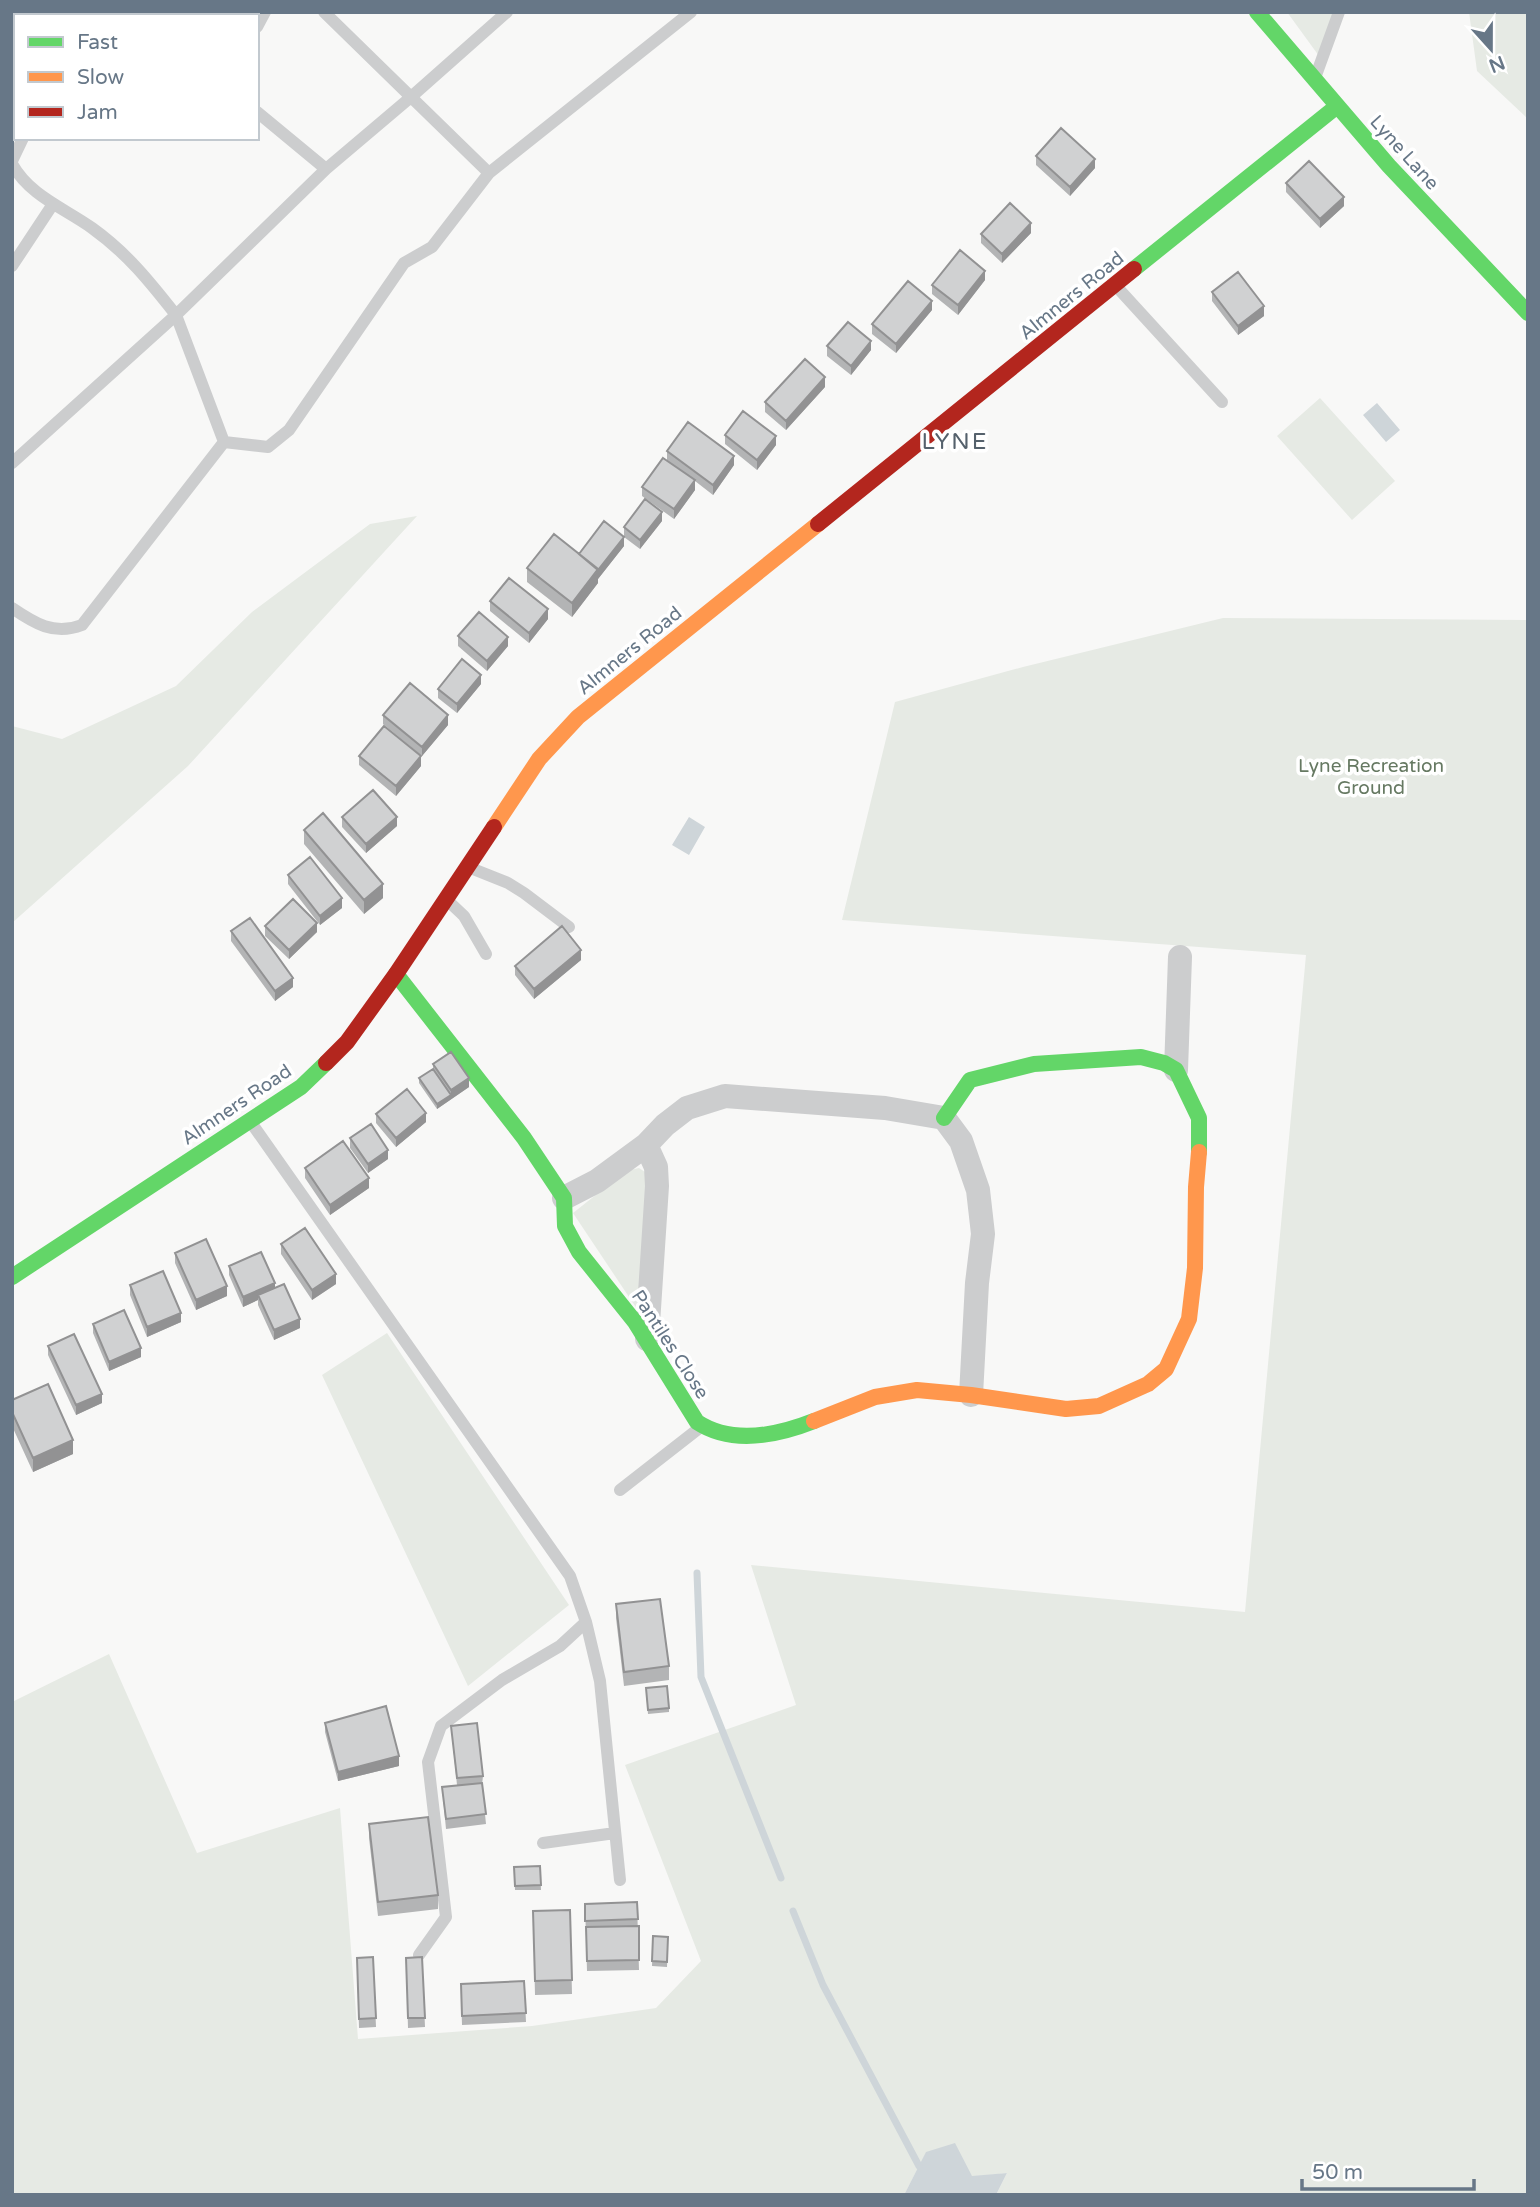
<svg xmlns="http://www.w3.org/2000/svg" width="1540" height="2207" viewBox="0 0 1540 2207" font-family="'Varela Round',sans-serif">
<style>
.green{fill:#e6eae4}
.water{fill:#ced5d9}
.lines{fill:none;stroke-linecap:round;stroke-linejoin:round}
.stream{stroke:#ced5d9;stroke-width:7}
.lane{stroke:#cccdce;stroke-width:12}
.street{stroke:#cccdce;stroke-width:24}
.fast{stroke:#63d668;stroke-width:16}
.slow{stroke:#ff974d;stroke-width:16}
.jam{stroke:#b3261e;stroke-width:16}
.wall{fill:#b3b4b5}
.shaded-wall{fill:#929293}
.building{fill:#d0d1d2;stroke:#929293;stroke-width:2}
.labels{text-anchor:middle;stroke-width:7;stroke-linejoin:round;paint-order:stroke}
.street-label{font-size:19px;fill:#677787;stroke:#fff}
.park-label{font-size:19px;fill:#667962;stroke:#fff}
.quarter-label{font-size:23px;letter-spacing:2px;fill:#55616c;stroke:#fff}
</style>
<rect width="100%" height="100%" fill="#f8f8f7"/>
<path class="green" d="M1287 12H1340L1319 56Z
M1469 12H1528V119L1477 71Z
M1320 398 1395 481 1352 520 1277 436Z
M417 516 188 766 12 923V726L62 739 176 686 252 612 370 524Z
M1223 618 1528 620V2195H996L1007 2173 972 2177 926 2153 904 2195H12V1702L109 1654 197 1853 340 1808 358 2039 532 2026 656 2008 701 1961 625 1765 796 1705 751 1565 1245 1612 1306 955 842 920 895 702 1023 667Z
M639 1168 645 1172 648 1179 639 1312 573 1213 626 1171Z
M387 1333 569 1605 468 1686 322 1375Z"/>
<path class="water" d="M1377 403 1400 430 1386 442 1363 415Z
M689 817 705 827 689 855 672 845Z
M955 2143 972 2176 1007 2173 996 2195H904L926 2152Z"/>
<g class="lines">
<path class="stream" d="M697 1573 701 1677 781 1878
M793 1911 823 1985 919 2166"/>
<path class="lane" d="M119 12 125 16
M91 16 93 12
M257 27 265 12
M1315 78 1339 12
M257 112 326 169
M12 161 23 138
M12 164C30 196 64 208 92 228 127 253 150 282 176 315L12 463
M489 173 411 97 507 12
M12 266 53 204
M1116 286 1222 402
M224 442 176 315 326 169 411 97 324 12
M12 608C34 623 54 636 82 625L224 442 268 447 289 430 404 263 432 247 489 173 691 12
M468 867 508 883 524 893 569 927
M446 899 464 916 486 954
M250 1121 570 1576 586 1622 600 1681 620 1880
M620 1490 702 1426
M543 1843 615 1833
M419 1955 446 1917 428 1762 441 1726 502 1680 560 1646 586 1622"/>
<path class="street" d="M1176 1070 1180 957
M646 1145 656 1167 657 1186 647 1339
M564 1198 597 1181 646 1145 665 1125 687 1108 725 1096 885 1108 944 1118 961 1141 978 1190 983 1234 977 1283 971 1395"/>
<path class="fast" d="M1257 12 1389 166 1528 313
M1134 269 1336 107
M396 974 524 1138 564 1198 565 1226 579 1252 635 1322 697 1422C732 1445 776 1436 814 1421
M944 1118 970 1080 1034 1064 1141 1057 1164 1063 1176 1070 1199 1118V1152
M12 1277 301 1087 326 1063"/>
<path class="slow" d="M494 827 539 759 578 717 818 524
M814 1421 875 1397 917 1390 971 1395 1066 1409 1099 1406 1148 1384 1166 1369 1189 1319 1195 1268 1196 1187 1199 1152"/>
<path class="jam" d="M818 524 1134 269
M326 1063 347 1042 396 974 494 827"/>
</g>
<path class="wall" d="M154 12H166V16H154Z
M1036 156 1095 168 1070 196 1036 165Z
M1286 183 1344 206 1320 228 1286 192Z
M1031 233 1002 263 981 243V234Z
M985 280 958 315 932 294V285Z
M1212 292 1264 316 1238 335 1212 301Z
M932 310 896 353 872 334V324Z
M827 346 871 350 851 375 827 356Z
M825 387 786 430 765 412V402Z
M725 435 776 445 757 470 725 444Z
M667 451 734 465 713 495 695 481V490L674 519 642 496V487L667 460Z
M662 521 640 549 624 537V546L598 579V583L572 617 527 582V568L579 554 624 536V527Z
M490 601 548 619 529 643 490 611Z
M458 636 508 646 487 671 458 646Z
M481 684 457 713 438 698V689Z
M383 715 448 725 422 756 383 724Z
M359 756 421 766 396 796 359 765Z
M342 817 397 826 366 853 342 827Z
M304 830 383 898 364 914 304 844Z
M288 875 342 908 320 925 288 884Z
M265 926 317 932 289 959 265 936Z
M231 931 293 987 275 1001 231 941Z
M581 960 534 999 515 975V966Z
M433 1064 469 1087 437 1109 419 1083V1078L433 1069Z
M376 1114 426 1122 396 1147 376 1123Z
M350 1138 388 1159 368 1173 350 1148Z
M305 1168 369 1188 330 1215 305 1178Z
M281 1244 336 1284 312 1300 281 1254Z
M175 1253 227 1296 196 1310 175 1263Z
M229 1266 275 1288 300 1328 274 1340 258 1305V1300L243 1307 229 1275Z
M130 1285 181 1322 147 1337 130 1295Z
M93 1324 141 1357 109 1371 93 1333Z
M48 1346 102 1403 76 1415 48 1355Z
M12 1400 73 1454 33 1472 12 1426Z
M616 1604 669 1666V1680L624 1686 616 1618Z
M646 1692 669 1708V1712L648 1714Z
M325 1723 399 1766 338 1781 325 1732Z
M451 1726 483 1776 482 1785 486 1824 446 1829 442 1787 457 1785Z
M369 1824 438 1895V1909L378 1916 369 1838Z
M540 1866 541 1890H515L514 1867Z
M637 1902 639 1970 587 1971 585 1904Z
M570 1910 572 1994 535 1995 533 1911Z
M653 1936 668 1937 667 1967 652 1966Z
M373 1957 376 2027 359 2028 357 1958Z
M422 1957 425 2027 408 2028 406 1958Z
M524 1981 526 2022 462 2025 461 1994Z"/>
<path class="shaded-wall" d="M1095 159V168L1070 196V187Z
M1344 197V206L1320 228V219Z
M1031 223V233L1002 263V254Z
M985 271V280L958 315V305Z
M932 301V310L896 353V344Z
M1264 306V316L1238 335V326Z
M871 341V350L851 375V366Z
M825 377V387L786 430V421Z
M776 436V445L757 470V460Z
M734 456V465L713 495V485Z
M695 480V490L674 519V509Z
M662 512V521L640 549V540Z
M624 537V546L598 579V583L572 617V603Z
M548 609V619L529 643V633Z
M508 637V646L487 671V661Z
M481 675V684L457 713V704Z
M448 715V725L422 756V747Z
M421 756V766L396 796V786Z
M397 817V826L366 853V844Z
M383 884V898L364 914V900Z
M342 898V908L320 925V916Z
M317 923V932L289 959V950Z
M581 950V960L534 999V989Z
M293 978V987L275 1001V991Z
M469 1078V1087L437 1109V1104L451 1095V1090Z
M426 1113V1122L396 1147V1138Z
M388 1150V1159L368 1173V1164Z
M369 1178V1188L330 1215V1205Z
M336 1274V1284L312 1300V1290Z
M275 1283V1292L258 1295V1300L243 1307V1297Z
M227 1286V1296L196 1310V1300Z
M181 1313V1322L147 1337V1327Z
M300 1319V1328L274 1340V1330Z
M141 1348V1357L109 1371V1362Z
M102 1394V1403L76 1415V1405Z
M73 1440V1454L33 1472V1458Z
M399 1756V1766L338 1781V1772Z"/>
<path class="building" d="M186 12H208V16H185Z
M12 89 16 92 15 107 12 105Z
M1061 128 1095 159 1070 187 1036 156Z
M1309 161 1344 197 1320 219 1286 183Z
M1010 203 1031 223 1002 254 981 234Z
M960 250 985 271 958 305 932 285Z
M1238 272 1264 306 1238 326 1212 292Z
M908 281 932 301 896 344 872 324Z
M848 322 871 341 851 366 827 346Z
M805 359 825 377 786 421 765 402Z
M743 411 776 436 757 460 725 435Z
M688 422 734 456 713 485 667 451Z
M663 458 695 480 674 509 642 487Z
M645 499 662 512 640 540 624 527Z
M604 521 624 537 598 570 579 554Z
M554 534 598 569 572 603 527 568Z
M509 578 548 609 529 633 490 601Z
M479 612 508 637 487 661 458 636Z
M462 659 481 675 457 704 438 689Z
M410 683 448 715 422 747 383 715Z
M384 726 421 756 396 786 359 756Z
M373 790 397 817 366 844 342 817Z
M323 813 383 884 364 900 304 830Z
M310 857 342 898 320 916 288 875Z
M293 899 317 923 289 950 265 926Z
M250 918 293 978 275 991 231 931Z
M562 926 581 950 534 989 515 966Z
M451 1052 469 1078 451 1090 433 1064Z
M433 1069 451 1095 437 1104 419 1078Z
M407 1089 426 1113 396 1138 376 1114Z
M371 1124 388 1150 368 1164 350 1138Z
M343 1141 369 1178 330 1205 305 1168Z
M305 1228 336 1274 312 1290 281 1244Z
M206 1239 227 1286 196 1300 175 1253Z
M261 1252 275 1283 243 1297 229 1266Z
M163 1271 181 1313 147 1327 130 1285Z
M284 1284 300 1319 274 1330 258 1295Z
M124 1310 141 1348 109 1362 93 1324Z
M74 1334 102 1394 76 1405 48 1346Z
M48 1384 73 1440 33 1458 12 1412V1400Z
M660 1599 669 1666 624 1672 616 1604Z
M667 1686 669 1708 648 1710 646 1688Z
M386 1706 399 1756 338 1772 325 1723Z
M477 1723 483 1776 457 1778 451 1726Z
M482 1783 486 1814 446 1819 442 1787Z
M428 1817 438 1895 378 1902 369 1824Z
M540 1866 541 1885 515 1886 514 1867Z
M637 1902 638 1919 585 1921V1904Z
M570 1910 572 1980 535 1981 533 1911Z
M639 1926V1960L587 1961 586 1927Z
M653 1936 668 1937 667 1962 652 1961Z
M373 1957 376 2018 359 2019 357 1958Z
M422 1957 425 2018H408L406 1958Z
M524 1981 526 2013 462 2016 461 1984Z"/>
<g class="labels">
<g class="street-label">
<text transform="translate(1405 152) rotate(48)" y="7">Lyne Lane</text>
<text transform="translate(1071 295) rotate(-39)" y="7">Almners Road</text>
<text transform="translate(629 650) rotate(-39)" y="7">Almners Road</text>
<text transform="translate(236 1104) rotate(-34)" y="7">Almners Road</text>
<text transform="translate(671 1344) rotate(57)" y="7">Pantiles Close</text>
</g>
<g class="park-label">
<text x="1371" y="772">Lyne Recreation<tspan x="1371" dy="22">Ground</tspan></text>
</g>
<g class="quarter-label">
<text x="955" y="449">LYNE</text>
</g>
</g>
<rect width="1540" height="2207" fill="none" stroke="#677787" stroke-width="28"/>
<rect x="14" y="14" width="245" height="126" fill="#ffffff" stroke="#c2c9cf" stroke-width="2"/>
<rect x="28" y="37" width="35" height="10" fill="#63d668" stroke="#c2c9cf" stroke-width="2"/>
<text x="77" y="49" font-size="21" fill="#677787">Fast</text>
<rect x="28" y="72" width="35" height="10" fill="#ff974d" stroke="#c2c9cf" stroke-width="2"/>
<text x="77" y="84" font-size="21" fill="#677787">Slow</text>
<rect x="28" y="107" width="35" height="10" fill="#b3261e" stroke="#c2c9cf" stroke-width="2"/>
<text x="77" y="119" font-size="21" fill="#677787">Jam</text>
<g transform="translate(1491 49) rotate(159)" stroke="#ffffff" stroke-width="5" paint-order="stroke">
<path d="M0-5L12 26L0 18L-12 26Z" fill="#677787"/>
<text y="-10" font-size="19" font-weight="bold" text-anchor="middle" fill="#677787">N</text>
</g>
<path d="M1302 2179v10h172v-10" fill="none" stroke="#677787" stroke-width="3.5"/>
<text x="1312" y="2179" font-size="21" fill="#677787" stroke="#ffffff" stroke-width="5" paint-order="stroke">50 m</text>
</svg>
